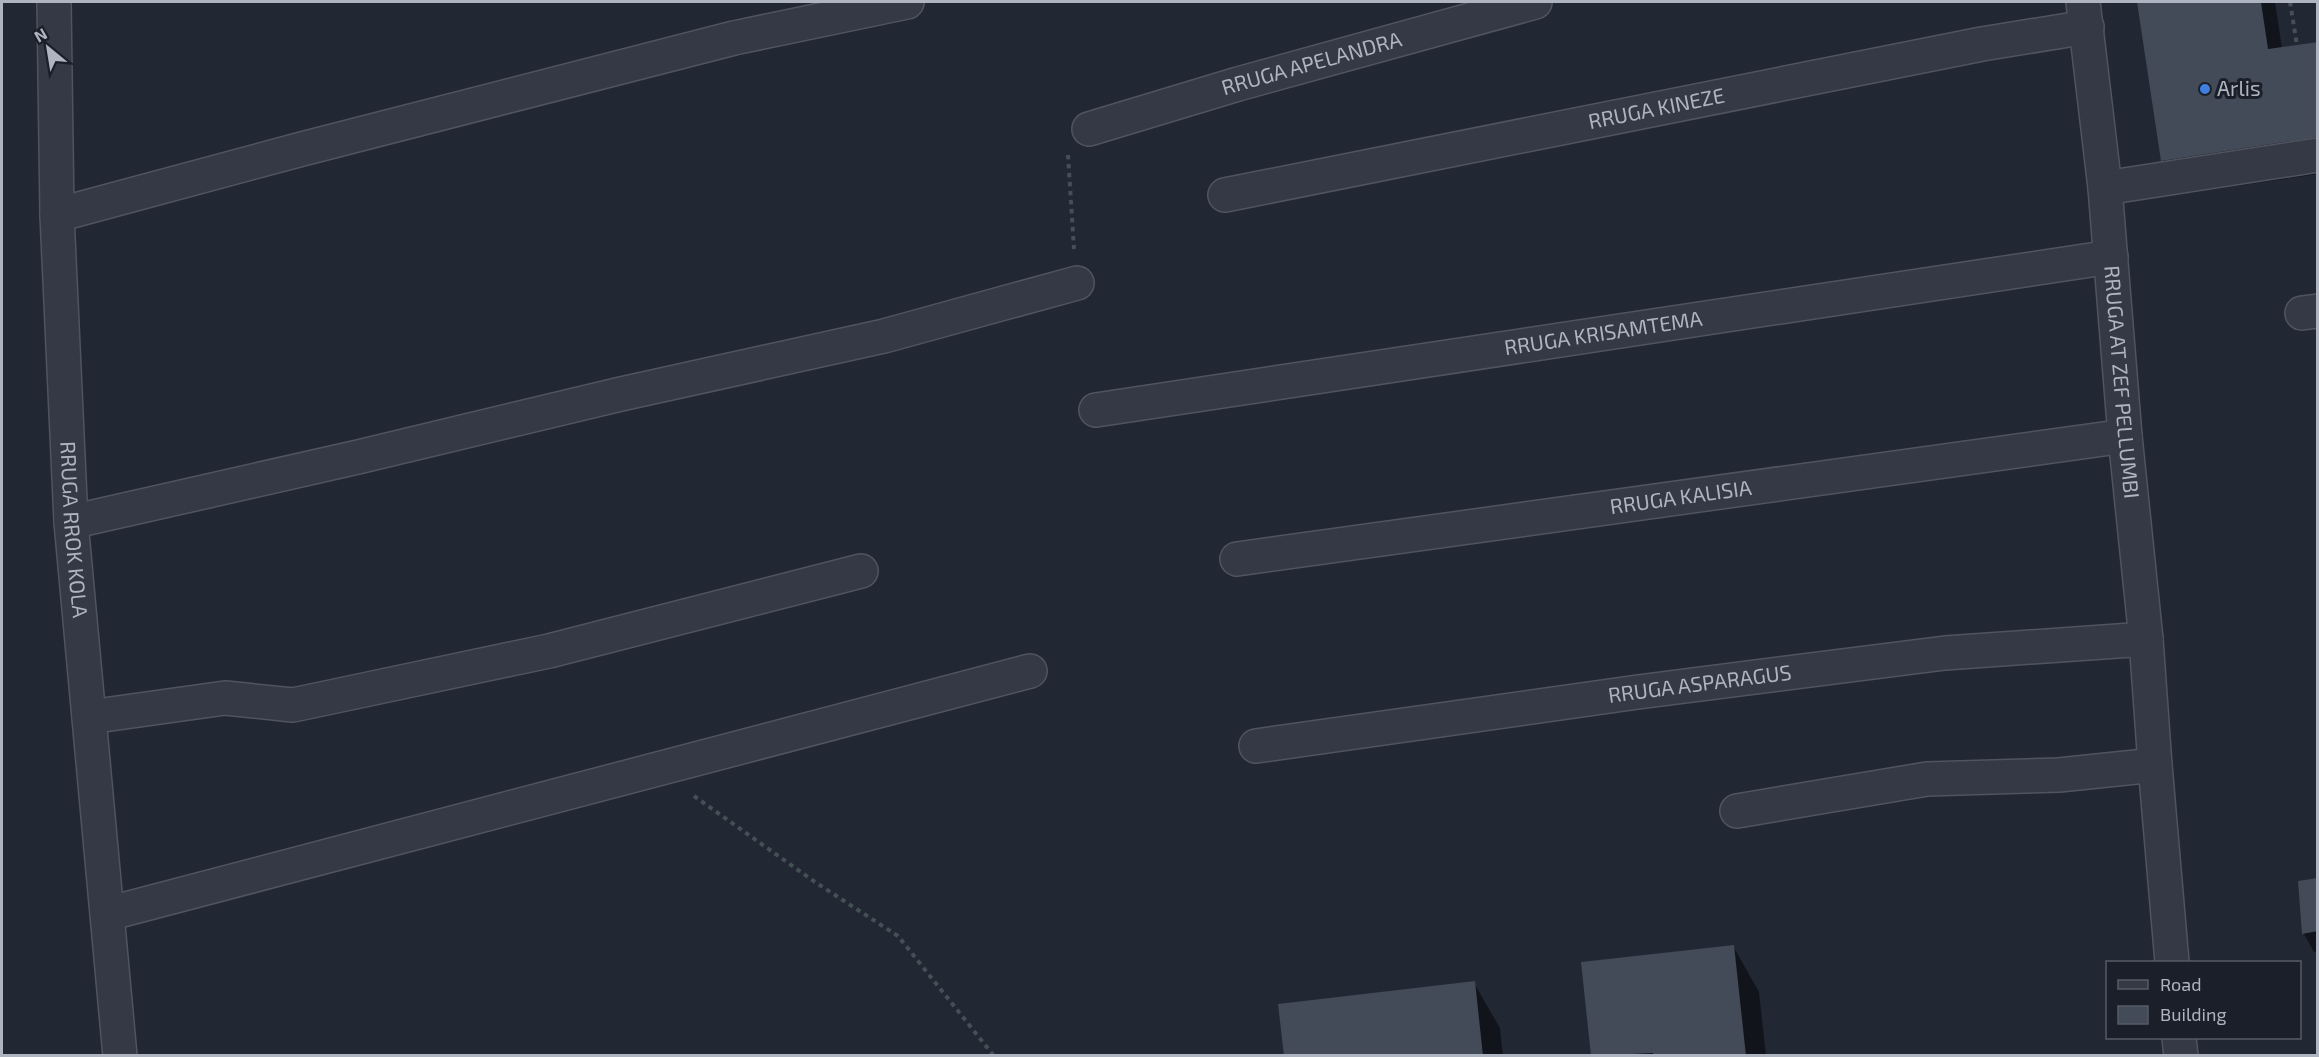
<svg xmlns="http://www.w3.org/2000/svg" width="2319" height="1057" viewBox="0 0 2319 1057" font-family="'Exo 2',sans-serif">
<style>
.shadow{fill:#0007}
.building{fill:#434a58}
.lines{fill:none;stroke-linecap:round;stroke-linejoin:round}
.minor-casing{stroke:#4f545f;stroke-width:36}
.path{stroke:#435054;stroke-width:4;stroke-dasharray:4.5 4.5;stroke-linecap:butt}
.minor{stroke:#353945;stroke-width:33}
.shop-dot{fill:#3f7fe0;stroke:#1a1f29;stroke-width:2}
.labels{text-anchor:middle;stroke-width:6;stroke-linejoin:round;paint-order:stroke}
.street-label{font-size:21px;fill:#afb4c1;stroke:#1a1f29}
.poi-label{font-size:21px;fill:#afb4c1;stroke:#1a1f29;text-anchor:start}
</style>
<rect width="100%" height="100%" fill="#222734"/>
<path class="shadow" d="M2139 2H2275L2282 48 2318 43V174L2182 194 2162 160Z
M2318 879V951L2314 952 2304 934Z
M1733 946 1759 992 1766 1056H1593Z
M1474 983 1500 1028 1503 1056H1285Z"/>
<path class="building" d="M2137 2H2261L2268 49 2318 42V137L2161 161Z
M2318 878V931L2302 934 2298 881Z
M1734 945 1746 1056H1653V1053L1591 1056 1581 962Z
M1475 981 1483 1056H1284L1278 1004Z"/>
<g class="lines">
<defs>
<g id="minor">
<path id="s1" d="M54 2 57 215 71 522 120 1056"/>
<path id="s2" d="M2083 2 2105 188 2125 436 2146 639 2155 765 2172 962"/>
<path id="s3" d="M1089 129 1238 84 1535 2"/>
<path d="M2105 188 2318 155"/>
<path id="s4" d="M1225 195 1982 44 2087 27"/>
<path d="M57 215 302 149 734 38 907 2"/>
<path d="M2302 313 2318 311"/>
<path id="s5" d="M1096 410 2111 257"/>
<path d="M71 522 358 457 621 394 884 336 1077 283"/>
<path id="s6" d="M1237 559 2125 436"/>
<path d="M89 717 225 698 293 705 549 651 861 571"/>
<path id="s7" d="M1256 746 1638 692 1945 653 2146 639"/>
<path d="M1737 811 1927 779 2059 775 2155 765"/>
<path d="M107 914 1030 671"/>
<path d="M2179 1038 2181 1056"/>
</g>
</defs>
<use href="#minor" class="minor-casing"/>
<path class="path" d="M2290 2 2297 45
M1068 155 1074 249
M694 796 815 882 898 936 994 1056"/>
<use href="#minor" class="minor"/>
</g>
<circle class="shop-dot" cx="2205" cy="89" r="6"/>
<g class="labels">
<g class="street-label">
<text dy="7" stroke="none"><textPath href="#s3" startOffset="232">RRUGA APELANDRA</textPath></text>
<text dy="7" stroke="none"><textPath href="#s4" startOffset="440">RRUGA KINEZE</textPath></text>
<text dy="7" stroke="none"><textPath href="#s5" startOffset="513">RRUGA KRISAMTEMA</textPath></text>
<text dy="7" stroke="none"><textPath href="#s2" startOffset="382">RRUGA AT ZEF PELLUMBI</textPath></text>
<text dy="7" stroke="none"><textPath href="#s6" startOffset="448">RRUGA KALISIA</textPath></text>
<text dy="7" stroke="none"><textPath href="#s1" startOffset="528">RRUGA RROK KOLA</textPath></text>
<text dy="7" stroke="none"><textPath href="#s7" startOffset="448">RRUGA ASPARAGUS</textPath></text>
</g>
<g class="poi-label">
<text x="2217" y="96">Arlis</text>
</g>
</g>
<rect width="2319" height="1057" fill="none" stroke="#afb4c1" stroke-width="6"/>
<rect x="2106" y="961" width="195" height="78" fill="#1a1f29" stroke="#565b66" stroke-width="1.5"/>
<rect x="2118" y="980" width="30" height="9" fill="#353945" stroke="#565b66" stroke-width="1.5"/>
<text x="2160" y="991" font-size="18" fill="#afb4c1">Road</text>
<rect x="2118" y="1006" width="30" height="18" fill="#434a58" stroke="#565b66" stroke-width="1.5"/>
<text x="2160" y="1021" font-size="18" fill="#afb4c1">Building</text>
<g transform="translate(48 48) rotate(330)" stroke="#1a1f29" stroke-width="4.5" paint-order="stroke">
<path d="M0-4.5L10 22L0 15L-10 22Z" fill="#afb4c1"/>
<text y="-9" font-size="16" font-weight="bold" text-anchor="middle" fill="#afb4c1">N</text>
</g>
</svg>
